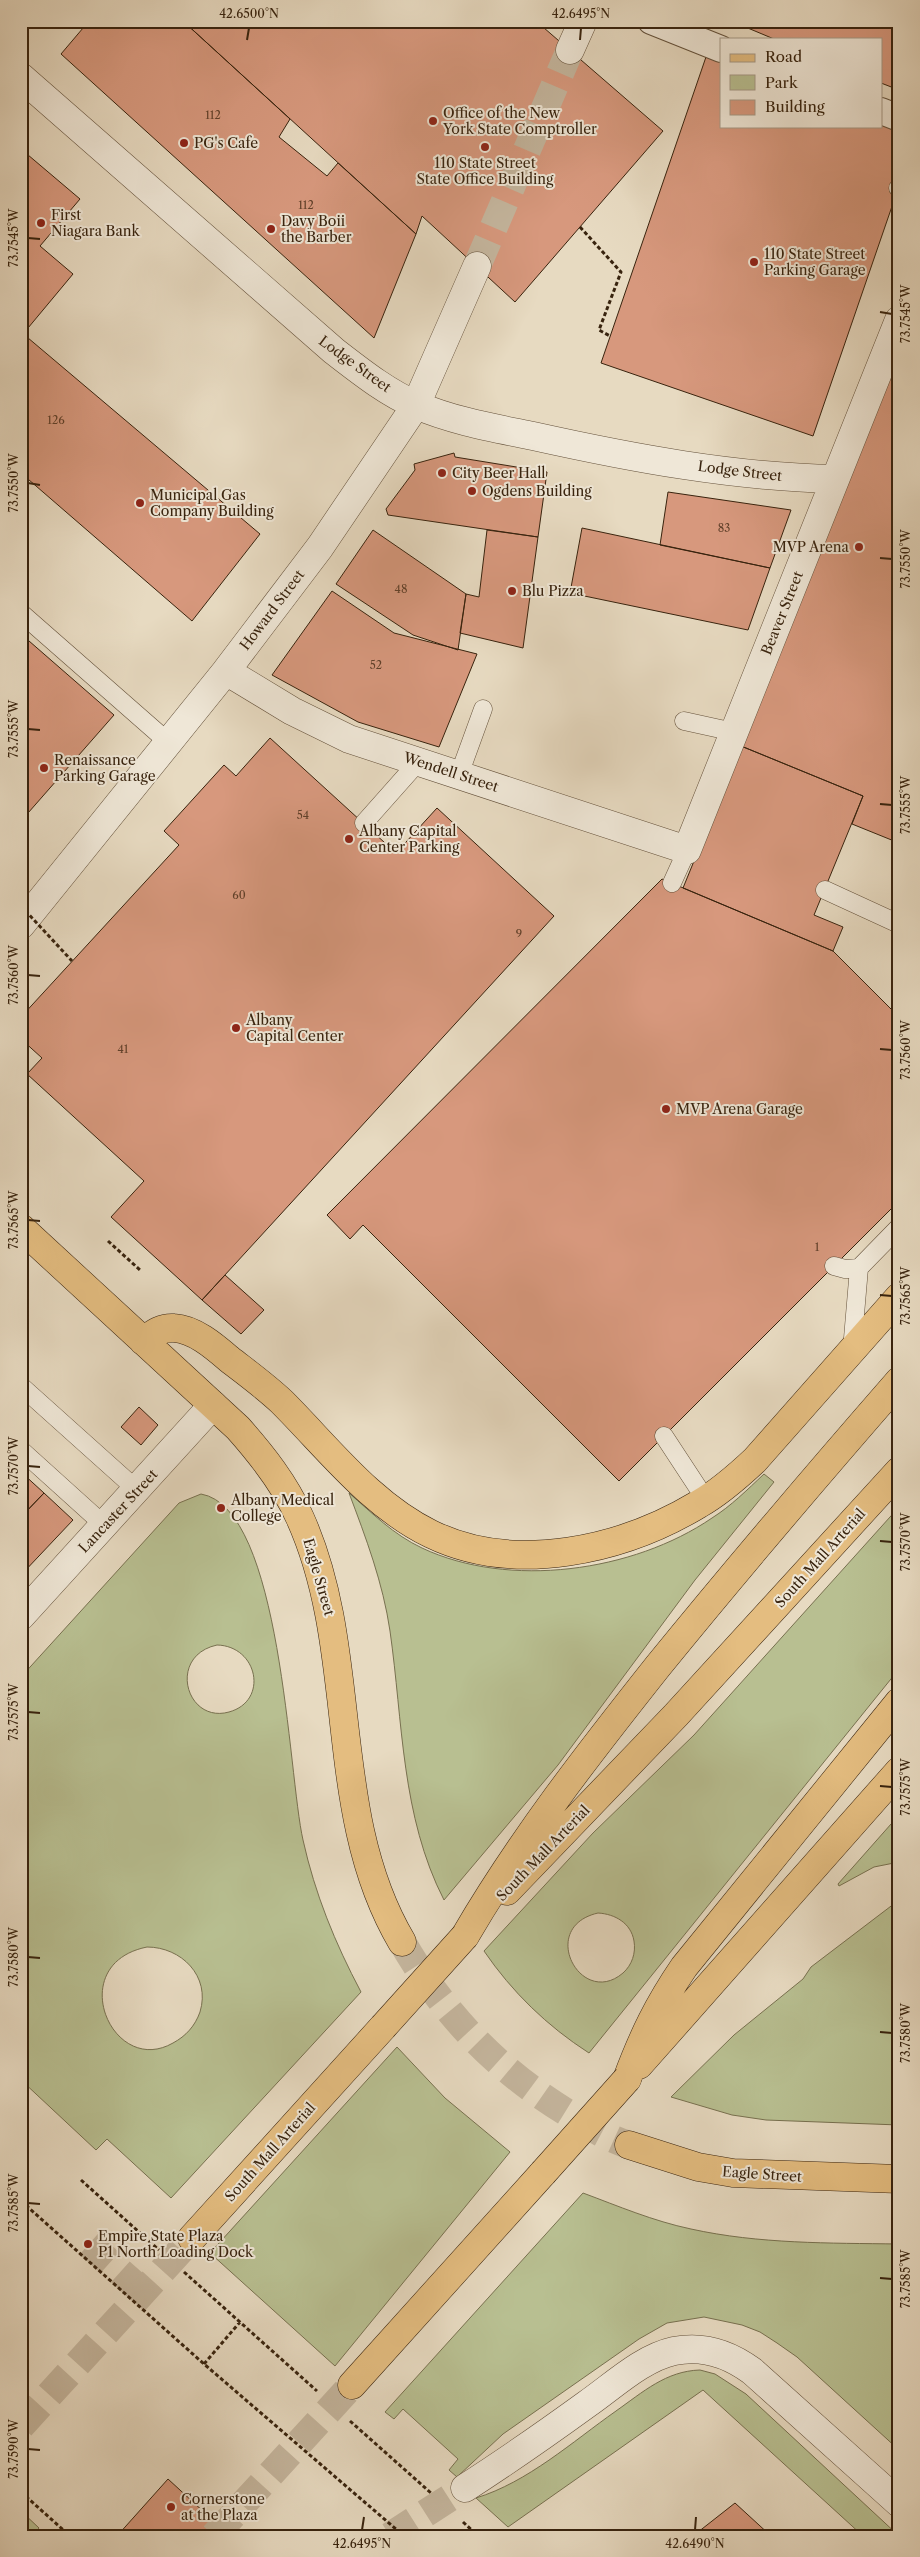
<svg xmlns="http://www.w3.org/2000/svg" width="920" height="2557" viewBox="0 0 920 2557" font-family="'Libre Caslon Text',serif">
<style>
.green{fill:#b8bf91;stroke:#787150;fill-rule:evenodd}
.building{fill:#d7987d;stroke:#38230e}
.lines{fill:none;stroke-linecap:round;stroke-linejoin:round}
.minor-tunnel{stroke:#c4b59d;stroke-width:28;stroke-dasharray:28 14;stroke-linecap:butt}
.tertiary-tunnel{stroke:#c4b59d;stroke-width:28;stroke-dasharray:28 14;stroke-linecap:butt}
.primary-tunnel{stroke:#c4b59d;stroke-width:28;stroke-dasharray:28 14;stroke-linecap:butt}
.service-casing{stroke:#64513b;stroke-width:19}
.pedestrian-casing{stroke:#64513b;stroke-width:28}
.minor-casing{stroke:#64513b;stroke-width:29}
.tertiary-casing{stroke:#64513b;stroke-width:29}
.primary-casing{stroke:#38230e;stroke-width:29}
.path{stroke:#38230e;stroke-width:3;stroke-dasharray:4 2.5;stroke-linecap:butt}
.service{stroke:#efe7d7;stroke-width:18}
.pedestrian{stroke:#efe7d7;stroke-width:26}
.minor{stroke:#efe7d7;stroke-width:28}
.tertiary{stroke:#efe7d7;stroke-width:28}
.primary{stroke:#e4bd80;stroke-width:28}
.primary-bridge-casing{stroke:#38230e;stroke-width:29;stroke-linecap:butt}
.path-bridge{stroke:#38230e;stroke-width:3;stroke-dasharray:4 2.5;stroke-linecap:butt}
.primary-bridge{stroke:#e4bd80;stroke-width:28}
.ticks{fill:none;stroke:#38230e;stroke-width:2}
.poi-dot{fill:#8f2418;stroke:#efe7d7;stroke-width:2}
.labels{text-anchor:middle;stroke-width:4;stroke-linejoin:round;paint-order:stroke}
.number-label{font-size:11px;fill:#60402a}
.poi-label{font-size:14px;fill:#38230e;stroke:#efe7d7;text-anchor:start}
.street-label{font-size:14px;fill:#38230e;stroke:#efe7d7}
.neatline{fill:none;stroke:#38230e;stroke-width:2}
.ticks-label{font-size:12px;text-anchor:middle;fill:#38230e}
</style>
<rect width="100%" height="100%" fill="#e7dac1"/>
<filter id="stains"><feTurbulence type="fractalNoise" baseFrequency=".004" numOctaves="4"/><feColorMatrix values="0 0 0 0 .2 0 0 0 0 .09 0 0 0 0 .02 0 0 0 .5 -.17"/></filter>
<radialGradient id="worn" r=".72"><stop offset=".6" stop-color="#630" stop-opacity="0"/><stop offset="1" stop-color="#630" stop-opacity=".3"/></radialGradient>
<path class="green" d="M764 1474 774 1482 695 1580 558 1765 444 1900C401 1816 403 1722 390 1631 383 1583 366 1538 349 1493 372 1513 394 1535 422 1548 509 1589 633 1572 712 1518 731 1506 747 1490 764 1474Z
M201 1494C282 1508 288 1774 303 1840 315 1894 335 1943 361 1992L171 2198 107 2139 96 2150 21 2080V1677L179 1503ZM217 1645C258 1646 269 1701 229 1712 186 1724 167 1656 217 1645ZM147 1947C181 1947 211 1976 200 2012 195 2026 186 2036 173 2043 112 2078 63 1964 147 1947Z
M899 1507V1669L589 2053C547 2026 512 1992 484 1951L593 1833 694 1735ZM598 1913C615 1914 631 1923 634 1941 636 1953 632 1965 623 1973 581 2009 537 1927 598 1913Z
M899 1815V1862L874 1867 839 1886 838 1884Z
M899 1900V2125L766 2120 732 2115 671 2097 734 2035 803 1979 811 1967Z
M397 2047 445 2098 510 2152 335 2366 210 2253Z
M583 2193C618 2206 653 2221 691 2229 759 2244 829 2243 899 2244V2450L797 2357 777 2343 760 2332 742 2325 704 2317 667 2323 639 2339 503 2434 457 2477 449 2470 458 2459 403 2409 394 2419 385 2412Z
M700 2370 715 2374 746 2394 899 2536H863L703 2390 508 2527 476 2498C528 2482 572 2442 616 2411 643 2392 666 2371 700 2370Z
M21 2511 39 2528 32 2536H21Z"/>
<path class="building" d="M89 21H183L290 119 279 137 327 176 338 163 416 234 374 338 61 54Z
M183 21H536L663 131 515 302 422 216 416 234Z
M731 21H899V90L881 83V39H774Z
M707 54 721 59V126H881V114L899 120V186L813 436 601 363Z
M21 149 80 199 40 246 73 274 23 334 21 332Z
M21 332 260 534 192 621 21 473Z
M899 347V843L852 824 863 796 741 746Z
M454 453 455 457 547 472 538 537 388 515 386 509 415 470 414 464Z
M668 492 791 510 770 568 660 545Z
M582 528 770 568 748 630 570 593Z
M373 530 466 594 458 650 413 635 336 584Z
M487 530 538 537 523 648 460 633 466 594 479 597Z
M332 591 394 633 477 654 439 747 358 722 272 675Z
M21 634 114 715 21 821Z
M270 738 396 853 437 808 554 916 202 1300 111 1217 144 1181 27 1074 42 1058 21 1039V1017L179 845 164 831 224 765 236 776Z
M741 746 863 796 814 915 843 927 833 951 683 888Z
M662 879 833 951 899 1017V1201L619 1481 363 1225 350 1239 327 1215Z
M225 1275 264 1310 241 1334 202 1300Z
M139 1407 158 1425 141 1445 121 1427Z
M21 1472 44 1493 21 1517Z
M44 1493 73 1520 21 1575V1517Z
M168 2479 230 2536H117Z
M735 2503 771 2536H693Z"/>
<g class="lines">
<path class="minor-tunnel" d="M477 266 570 50
M89 2244 143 2292"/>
<path class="tertiary-tunnel" d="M390 2536 465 2488"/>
<path class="primary-tunnel" d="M402 1942C444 2015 499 2072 571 2115 589 2126 609 2139 629 2145
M21 2426 192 2238
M214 2536 352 2385"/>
<defs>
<path id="service" d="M898 188H899
M21 613 168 742
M684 721 734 732
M459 775 483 709
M364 823 419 761
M672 883 687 850
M825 890 899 924
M834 1266 845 1269 859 1268
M852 1350 859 1268 899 1227
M21 1386 137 1490
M664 1436 706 1500
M21 1450 104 1525"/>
<path id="pedestrian" d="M651 21 721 49
M881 111 899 118"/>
<path id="minor" d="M570 50 583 21
M21 77 334 351C360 371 386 392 416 405 453 421 494 428 533 436 632 458 734 477 835 479
M226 671 292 711 349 739 687 850 899 320
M21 925 226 671 320 547 416 405 477 266
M21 1616 213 1405"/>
<path id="tertiary" d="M465 2488C507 2461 547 2433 587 2404 613 2386 642 2358 674 2351 703 2345 729 2354 752 2371L899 2503"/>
<path id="primary" d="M21 1228 238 1428C262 1455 285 1484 300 1518 361 1653 325 1812 402 1942
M143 1341C153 1334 161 1327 174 1328 194 1329 214 1346 229 1359 247 1373 265 1386 282 1402 328 1448 371 1505 431 1534 515 1575 623 1550 699 1504 720 1492 738 1476 755 1460L899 1297
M507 1891 676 1715 899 1471
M465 1936C521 1840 589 1753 658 1666 737 1569 817 1475 899 1381
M639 2065 899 1771
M627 2079C643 2036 658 2005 684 1967L899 1702
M629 2145 698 2167 733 2173 899 2179
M192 2238 383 2027
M352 2385 543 2173"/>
</defs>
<use href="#service" class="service-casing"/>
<use href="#pedestrian" class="pedestrian-casing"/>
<use href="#minor" class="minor-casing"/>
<use href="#tertiary" class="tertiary-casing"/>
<use href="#primary" class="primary-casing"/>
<path class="path" d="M580 227 621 272 599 330 610 336
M108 1241 140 1270
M81 2180 159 2250
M21 2201 204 2364 404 2536
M184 2272 317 2391
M204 2364 240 2322
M350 2421 431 2493
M21 2492 70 2536
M463 2522 478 2536"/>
<use href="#service" class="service"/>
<use href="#pedestrian" class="pedestrian"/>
<use href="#minor" class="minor"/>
<use href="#tertiary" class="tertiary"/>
<use href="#primary" class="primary"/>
<defs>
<path id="primary-bridge" d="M383 2027 465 1936
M543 2173 627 2079"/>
</defs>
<use href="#primary-bridge" class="primary-bridge-casing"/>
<path class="path-bridge" d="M21 906 72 961"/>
<use href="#primary-bridge" class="primary-bridge"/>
</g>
<path class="ticks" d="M247 40 249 28M580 40 581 28M28 238 40 239M880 312 892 314M28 483 40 485M880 558 892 559M28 729 40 730M880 804 892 805M28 975 40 976M880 1049 892 1050M28 1220 40 1221M880 1295 892 1296M28 1466 40 1467M880 1541 892 1542M28 1712 40 1713M880 1786 892 1787M28 1957 40 1958M880 2032 892 2033M28 2203 40 2204M880 2278 892 2279M28 2449 40 2450M362 2530 364 2517M695 2530 696 2517"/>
<g class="poi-dot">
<circle cx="433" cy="121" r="5"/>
<circle cx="184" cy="143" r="5"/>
<circle cx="485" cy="147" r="5"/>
<circle cx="41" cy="223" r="5"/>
<circle cx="271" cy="229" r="5"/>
<circle cx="754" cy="262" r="5"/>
<circle cx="442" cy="473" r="5"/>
<circle cx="472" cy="491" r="5"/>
<circle cx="140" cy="503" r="5"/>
<circle cx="859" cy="547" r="5"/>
<circle cx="512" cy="591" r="5"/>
<circle cx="44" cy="768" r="5"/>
<circle cx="349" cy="839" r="5"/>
<circle cx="236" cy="1028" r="5"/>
<circle cx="666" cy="1109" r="5"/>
<circle cx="221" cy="1508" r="5"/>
<circle cx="88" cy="2244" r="5"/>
<circle cx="171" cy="2507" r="5"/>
</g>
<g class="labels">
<g class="number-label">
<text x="213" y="119">112</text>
<text x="306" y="209">112</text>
<text x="56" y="424">126</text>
<text x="724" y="532">83</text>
<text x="401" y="593">48</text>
<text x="376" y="669">52</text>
<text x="303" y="819">54</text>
<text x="239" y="899">60</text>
<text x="519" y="938">9</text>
<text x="123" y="1053">41</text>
<text x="817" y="1251">1</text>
</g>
<g class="poi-label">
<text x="443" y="118">Office of the New<tspan x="443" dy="16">York State Comptroller</tspan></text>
<text x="194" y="148">PG's Cafe</text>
<text x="485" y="168" text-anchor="middle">110 State Street<tspan x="485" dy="16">State Office Building</tspan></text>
<text x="51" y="220">First<tspan x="51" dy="16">Niagara Bank</tspan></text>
<text x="281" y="226">Davy Boii<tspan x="281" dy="16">the Barber</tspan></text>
<text x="764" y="259">110 State Street<tspan x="764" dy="16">Parking Garage</tspan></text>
<text x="452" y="478">City Beer Hall</text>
<text x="482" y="496">Ogdens Building</text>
<text x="150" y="500">Municipal Gas<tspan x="150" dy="16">Company Building</tspan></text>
<text x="849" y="552" text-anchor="end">MVP Arena</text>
<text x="522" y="596">Blu Pizza</text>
<text x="54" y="765">Renaissance<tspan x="54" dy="16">Parking Garage</tspan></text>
<text x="359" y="836">Albany Capital<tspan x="359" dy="16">Center Parking</tspan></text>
<text x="246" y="1025">Albany<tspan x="246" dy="16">Capital Center</tspan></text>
<text x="676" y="1114">MVP Arena Garage</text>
<text x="231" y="1505">Albany Medical<tspan x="231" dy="16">College</tspan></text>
<text x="98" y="2241">Empire State Plaza<tspan x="98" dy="16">P1 North Loading Dock</tspan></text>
<text x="181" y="2504">Cornerstone<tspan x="181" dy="16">at the Plaza</tspan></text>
</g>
<g class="street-label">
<text transform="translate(355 364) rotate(36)" y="5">Lodge Street</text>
<text transform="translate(740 471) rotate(7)" y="5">Lodge Street</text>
<text transform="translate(272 610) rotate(-53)" y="5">Howard Street</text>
<text transform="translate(782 613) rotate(-68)" y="5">Beaver Street</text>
<text transform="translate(451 772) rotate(18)" y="5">Wendell Street</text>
<text transform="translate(118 1511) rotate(-47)" y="5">Lancaster Street</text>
<text transform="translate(820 1558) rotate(-48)" y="5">South Mall Arterial</text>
<text transform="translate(319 1577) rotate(74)" y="5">Eagle Street</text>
<text transform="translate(543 1853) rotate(-46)" y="5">South Mall Arterial</text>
<text transform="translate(270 2152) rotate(-48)" y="5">South Mall Arterial</text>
<text transform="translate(762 2174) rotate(4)" y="5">Eagle Street</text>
</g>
</g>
<rect width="920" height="2557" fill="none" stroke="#e7dac1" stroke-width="55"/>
<rect x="720" y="38" width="162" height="90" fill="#efe7d7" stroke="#a69987"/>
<rect x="730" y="54" width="25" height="8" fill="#e4bd80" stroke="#a69987"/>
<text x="765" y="62" font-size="15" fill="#38230e">Road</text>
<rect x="730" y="75" width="25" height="15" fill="#b8bf91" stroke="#a69987"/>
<text x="765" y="88" font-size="15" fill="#38230e">Park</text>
<rect x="730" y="100" width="25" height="15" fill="#d7987d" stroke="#a69987"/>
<text x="765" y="112" font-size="15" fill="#38230e">Building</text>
<rect x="28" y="28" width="864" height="2502" class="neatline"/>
<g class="ticks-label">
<text x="249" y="18">42.6500°N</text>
<text x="581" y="18">42.6495°N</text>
<text transform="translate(14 238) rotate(-90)" y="4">73.7545°W</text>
<text transform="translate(906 314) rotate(-90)" y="4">73.7545°W</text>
<text transform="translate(14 483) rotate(-90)" y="4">73.7550°W</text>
<text transform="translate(906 559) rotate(-90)" y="4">73.7550°W</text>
<text transform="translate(14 729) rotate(-90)" y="4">73.7555°W</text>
<text transform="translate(906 805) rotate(-90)" y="4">73.7555°W</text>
<text transform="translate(14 975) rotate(-90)" y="4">73.7560°W</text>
<text transform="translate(906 1050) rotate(-90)" y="4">73.7560°W</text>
<text transform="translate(14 1220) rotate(-90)" y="4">73.7565°W</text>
<text transform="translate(906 1296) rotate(-90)" y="4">73.7565°W</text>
<text transform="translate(14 1466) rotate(-90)" y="4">73.7570°W</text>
<text transform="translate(906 1542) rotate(-90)" y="4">73.7570°W</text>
<text transform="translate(14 1712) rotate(-90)" y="4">73.7575°W</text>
<text transform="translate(906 1787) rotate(-90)" y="4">73.7575°W</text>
<text transform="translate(14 1957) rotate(-90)" y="4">73.7580°W</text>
<text transform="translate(906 2033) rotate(-90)" y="4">73.7580°W</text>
<text transform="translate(14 2203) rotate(-90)" y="4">73.7585°W</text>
<text transform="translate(906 2279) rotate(-90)" y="4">73.7585°W</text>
<text transform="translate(14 2449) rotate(-90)" y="4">73.7590°W</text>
<text x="362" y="2548">42.6495°N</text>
<text x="695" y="2548">42.6490°N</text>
</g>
<rect width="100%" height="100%" filter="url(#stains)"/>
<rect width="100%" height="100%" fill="url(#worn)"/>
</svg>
